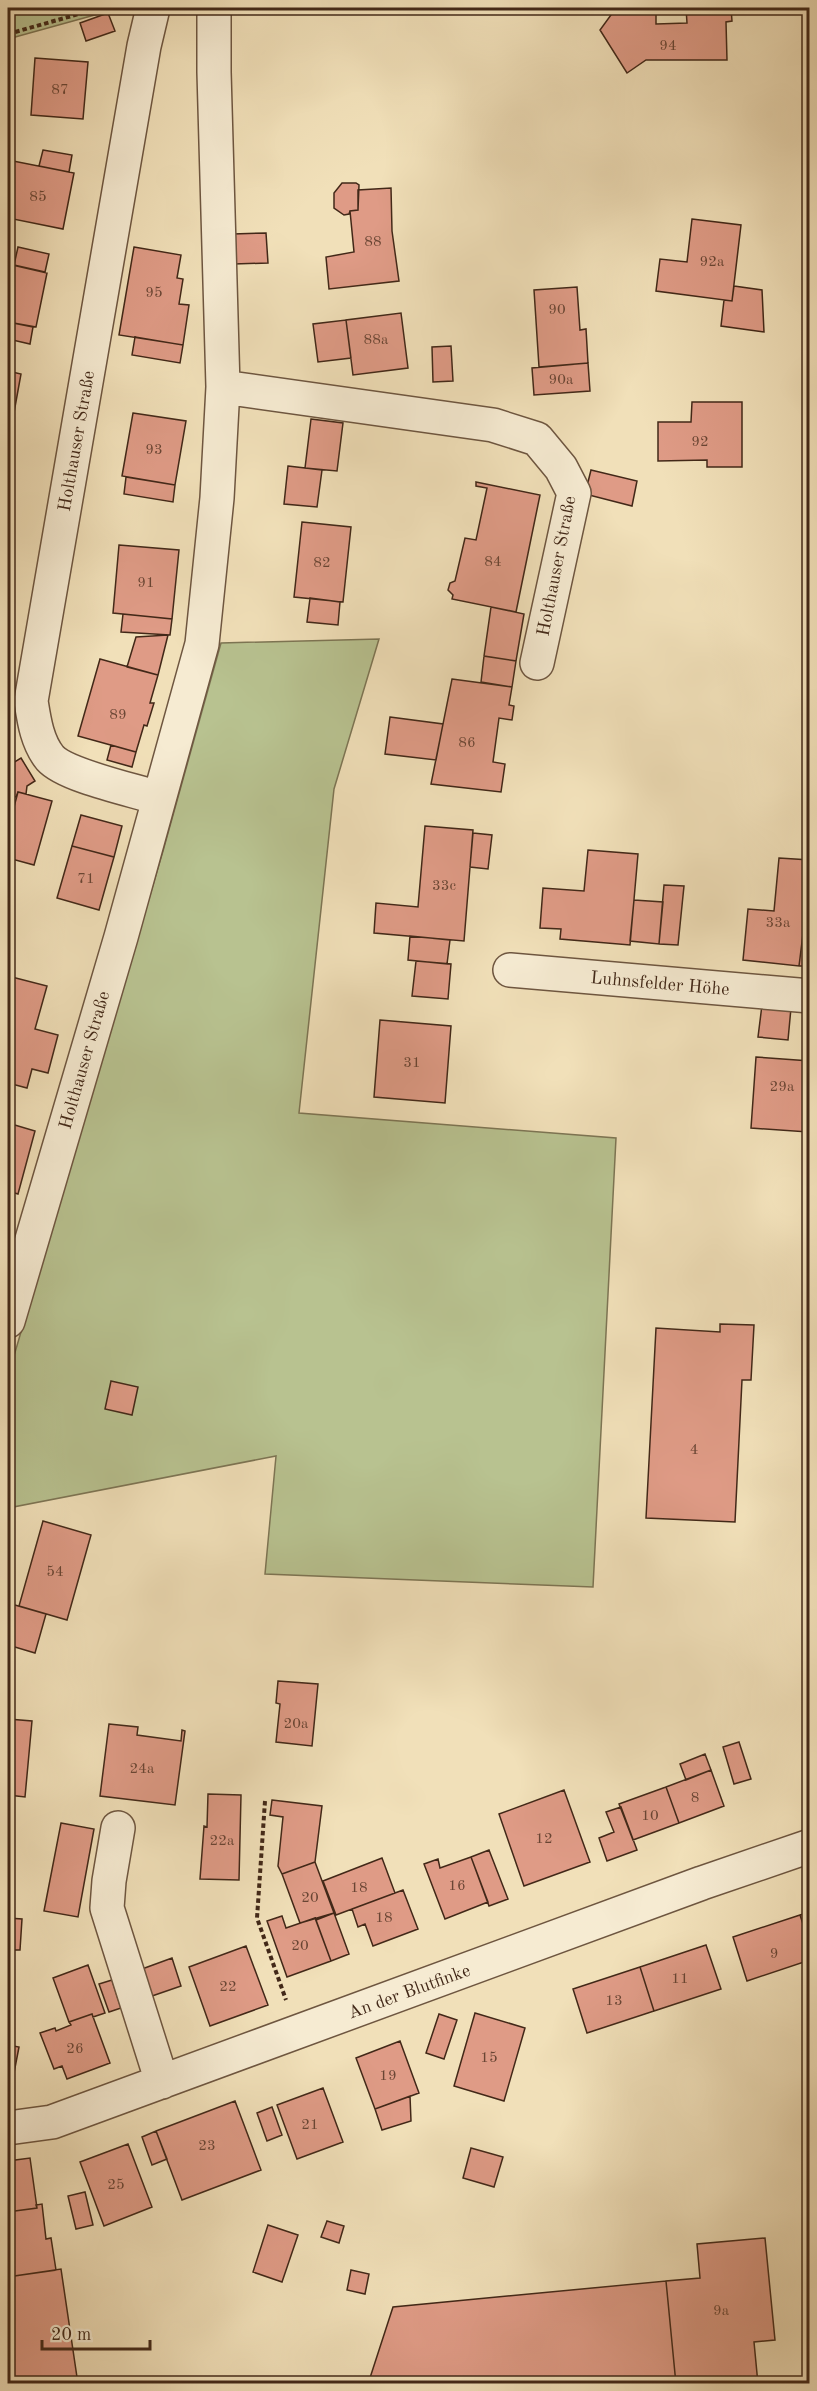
<svg xmlns="http://www.w3.org/2000/svg" width="817" height="2391" viewBox="0 0 817 2391" font-family="'Old Standard TT',serif">
<style>
.green{fill:#b8c290;stroke:#7d7554;stroke-width:1.5}
.building{fill:#df9b86;stroke:#422818;stroke-width:1.5}
.lines{fill:none;stroke-linecap:round;stroke-linejoin:round}
.minor-casing{stroke:#6e5640;stroke-width:36}
.path{stroke:#422818;stroke-width:4;stroke-dasharray:4.5 3;stroke-linecap:butt}
.minor{stroke:#f6ebd2;stroke-width:33}
.labels{text-anchor:middle;stroke-width:4.5;stroke-linejoin:round;paint-order:stroke}
.number-label{font-size:15px;fill:#694534}
.street-label{font-size:18px;fill:#422818;stroke:#f6ebd2}
</style>
<rect width="100%" height="100%" fill="#f1e0b9"/>
<filter id="stains"><feTurbulence type="fractalNoise" baseFrequency=".00333" numOctaves="4"/><feColorMatrix values="0 0 0 0 .2 0 0 0 0 .09 0 0 0 0 .02 0 0 0 .5 -.17"/></filter>
<radialGradient id="worn" r=".72"><stop offset=".6" stop-color="#630" stop-opacity="0"/><stop offset="1" stop-color="#630" stop-opacity=".3"/></radialGradient>
<path class="green" d="M8 8H120L8 39Z
M379 639 334 789 299 1113 616 1138 593 1587 265 1574 276 1456 8 1508V1376L163 851 221 643Z"/>
<path class="building" d="M616 8H656V24L687 23 686 8H731L732 21 726 22 727 60H646L627 73 600 30Z
M108 13 115 31 86 41 80 23Z
M35 58 88 62 83 119 31 115Z
M43 150 72 155 69 172 39 166Z
M8 160 74 173 63 229 8 218Z
M342 183H356L359 185 358 210 350 211 349 214 344 215 334 208V193Z
M391 188 392 231 399 281 329 289 326 257 354 252 350 211 358 210V190Z
M692 219 741 225 732 301 656 291 660 259 687 262Z
M266 233 268 263 234 264 233 234Z
M18 247 49 254 45 272 14 265Z
M134 247 181 255 177 278 183 279 179 304 189 305 183 345 119 335Z
M8 264 47 273 36 327 8 322Z
M734 286 762 290 764 332 721 326 724 300 732 301Z
M577 287 580 330 586 329 588 363 539 367 534 290Z
M401 313 408 368 353 375 346 320Z
M346 320 351 358 318 362 313 324Z
M8 322 33 327 30 344 8 339Z
M135 337 183 345 180 363 132 355Z
M451 346 453 381 433 382 432 347Z
M588 363 590 391 534 395 532 368Z
M8 371 21 374 11 429 8 428Z
M692 402H742V467H707V460L658 461V422H691Z
M133 413 186 421 175 485 122 476Z
M311 419 343 423 337 471 305 468Z
M288 466 322 470 317 507 284 504Z
M591 470 637 481 632 506 585 494Z
M126 477 175 485 173 502 124 494Z
M476 482 540 495 516 612 452 599 453 595 448 590 450 583 455 581 465 538 476 540 487 488 476 486Z
M302 522 351 527 343 602 294 597Z
M119 545 179 550 172 619 113 613Z
M310 598 340 602 338 625 307 622Z
M491 607 524 614 516 661 484 656Z
M123 614 172 619 170 635 121 632Z
M168 635 158 675 127 667 136 637Z
M484 656 516 661 512 687 481 682Z
M100 659 158 675 150 703H154L147 726 144 725 136 752 78 736Z
M807 664H810V700L803 699Z
M452 679 512 687 509 705 514 706 512 720 499 718 493 762 505 764 501 792 431 784Z
M390 717 443 724 436 760 385 754Z
M111 745 136 752 132 767 107 760Z
M21 758 35 781 27 786 26 794 18 792 16 797 8 795V766Z
M18 792 52 801 34 865 8 858V829Z
M81 815 122 826 114 857 72 846Z
M425 826 473 830 464 941 374 933 376 903 418 907Z
M473 833 492 835 488 869 470 867Z
M72 846 114 857 99 910 57 898Z
M588 850 638 854 630 945 560 939 561 929 540 928 543 888 584 891Z
M779 858 810 860V934H803L799 966 743 960 748 909 774 911Z
M664 885 684 886 678 945 659 944Z
M634 900 663 902 659 944 630 941Z
M803 934H810V966H799Z
M410 936 450 940 447 964 408 960Z
M416 961 451 964 448 999 412 996Z
M8 976 47 986 35 1029 58 1035 48 1073 32 1069 27 1088 8 1083Z
M762 1005 791 1008 788 1040 758 1037Z
M380 1020 451 1026 445 1103 374 1097Z
M756 1057 810 1061 808 1132 751 1128Z
M8 1123 35 1131 18 1194 8 1191Z
M720 1324 754 1325 751 1380H742L735 1522 646 1518 656 1328 720 1332Z
M111 1381 138 1387 132 1415 105 1409Z
M43 1521 91 1535 67 1620 19 1606Z
M8 1603 46 1614 35 1653 8 1645Z
M278 1681 318 1684 312 1746 276 1742 280 1704 276 1703Z
M8 1719 32 1721 25 1797 8 1795Z
M109 1724 138 1727 137 1735 181 1741 182 1730 185 1731 175 1805 100 1796Z
M739 1742 751 1779 734 1784 723 1747Z
M705 1754 711 1770 686 1780 680 1764Z
M711 1770 724 1806 679 1823 666 1787Z
M666 1787 679 1823 633 1840 619 1804Z
M564 1790 590 1862 524 1886 499 1814Z
M208 1794 241 1795 239 1880 200 1879 204 1826 207 1827Z
M272 1800 322 1806 315 1862 282 1874 278 1866 283 1817 270 1815Z
M621 1807 637 1850 607 1861 599 1838 614 1832 606 1812Z
M61 1823 94 1829 78 1917 44 1911Z
M489 1850 508 1899 489 1906 471 1857Z
M471 1857 488 1902 445 1919 424 1864 438 1859 440 1868Z
M382 1858 395 1893 336 1915 323 1881Z
M315 1862 334 1913 300 1923 282 1874Z
M403 1890 418 1929 373 1946 365 1924 358 1927 352 1909Z
M810 1912V1945L800 1915Z
M334 1913 349 1954 331 1961 316 1920Z
M800 1915 810 1945V1960L747 1981 733 1937Z
M282 1916 286 1928 315 1918 331 1961 287 1977 267 1921Z
M8 1918 22 1919 20 1950H13L10 2004H8Z
M706 1945 721 1989 654 2011 640 1967Z
M246 1946 268 2005 210 2026 189 1967Z
M172 1958 181 1986 152 1996 142 1969Z
M88 1965 105 2013 93 2017 92 2014 69 2022 53 1978Z
M640 1967 654 2011 587 2033 573 1989Z
M112 1980 121 2008 109 2012 99 1984Z
M475 2013 525 2028 504 2101 454 2086Z
M92 2014 110 2063 67 2079 62 2066 54 2069 40 2033 55 2028 56 2031 71 2025 69 2022Z
M439 2014 457 2020 444 2059 426 2053Z
M400 2041 419 2093 375 2109 356 2058Z
M8 2045 19 2047 13 2078 8 2077Z
M323 2088 343 2142 297 2159 277 2105Z
M410 2096 411 2121 382 2130 375 2109Z
M235 2101 261 2170 182 2200 156 2131Z
M272 2107 282 2135 267 2141 257 2113Z
M156 2131 167 2159 152 2165 142 2137Z
M128 2144 152 2207 104 2226 80 2162Z
M471 2148 503 2157 494 2187 463 2178Z
M30 2158 37 2208 8 2212V2161Z
M85 2192 93 2225 76 2229 68 2196Z
M42 2204 46 2239 51 2238 56 2270 8 2277V2212L37 2208 36 2205Z
M327 2221 344 2226 339 2243 321 2237Z
M268 2225 298 2235 282 2282 253 2272Z
M765 2238 775 2340 754 2342 758 2384H676L666 2281 700 2278 697 2244Z
M61 2269 78 2384H8V2277Z
M351 2270 369 2274 365 2294 347 2290Z
M666 2281 676 2384H368L393 2307Z"/>
<g class="lines">
<defs>
<path id="minor" d="M153 8 144 46 31 701C34 720 37 742 50 758 66 776 134 790 158 798
M223 387 493 425 537 439 561 468 574 493 537 663
M510 970 810 996
M8 1321 121 937 202 644 217 498 223 387 214 72V8
M118 1828 109 1881 107 1908 162 2082
M8 2128 52 2122 702 1883 810 1846"/>
</defs>
<use href="#minor" class="minor-casing"/>
<path class="path" d="M8 34 100 8
M265 1801 257 1918 286 2000"/>
<use href="#minor" class="minor"/>
</g>
<g class="labels">
<g class="number-label">
<text x="668" y="50">94</text>
<text x="60" y="94">87</text>
<text x="38" y="201">85</text>
<text x="373" y="246">88</text>
<text x="712" y="266">92a</text>
<text x="154" y="297">95</text>
<text x="557" y="314">90</text>
<text x="376" y="344">88a</text>
<text x="561" y="384">90a</text>
<text x="700" y="446">92</text>
<text x="154" y="454">93</text>
<text x="493" y="566">84</text>
<text x="322" y="567">82</text>
<text x="146" y="587">91</text>
<text x="118" y="719">89</text>
<text x="467" y="747">86</text>
<text x="86" y="883">71</text>
<text x="444" y="890">33c</text>
<text x="778" y="927">33a</text>
<text x="412" y="1067">31</text>
<text x="782" y="1091">29a</text>
<text x="694" y="1454">4</text>
<text x="55" y="1576">54</text>
<text x="296" y="1728">20a</text>
<text x="142" y="1773">24a</text>
<text x="695" y="1802">8</text>
<text x="650" y="1820">10</text>
<text x="544" y="1843">12</text>
<text x="222" y="1845">22a</text>
<text x="457" y="1890">16</text>
<text x="359" y="1892">18</text>
<text x="310" y="1902">20</text>
<text x="384" y="1922">18</text>
<text x="300" y="1950">20</text>
<text x="774" y="1958">9</text>
<text x="680" y="1983">11</text>
<text x="228" y="1991">22</text>
<text x="614" y="2005">13</text>
<text x="75" y="2053">26</text>
<text x="489" y="2062">15</text>
<text x="388" y="2080">19</text>
<text x="310" y="2129">21</text>
<text x="207" y="2150">23</text>
<text x="116" y="2189">25</text>
<text x="721" y="2315">9a</text>
</g>
<g class="street-label">
<text transform="translate(76 441) rotate(-80)" y="6">Holthauser Straße</text>
<text transform="translate(556 566) rotate(-79)" y="6">Holthauser Straße</text>
<text transform="translate(660 983) rotate(5)" y="6">Luhnsfelder Höhe</text>
<text transform="translate(84 1060) rotate(-74)" y="6">Holthauser Straße</text>
<text transform="translate(409 1991) rotate(-20)" y="6">An der Blutfinke</text>
</g>
</g>
<rect width="817" height="2391" fill="none" stroke="#f1e0b9" stroke-width="30"/>
<rect x="9" y="9" width="799" height="2373" fill="none" stroke="#422818" stroke-width="3"/>
<rect x="15" y="15" width="787" height="2361" fill="none" stroke="#422818" stroke-width="1.5"/>
<path d="M42 2340v9h108v-9" fill="none" stroke="#422818" stroke-width="3"/>
<text x="51" y="2340" font-size="18" fill="#422818" stroke="#f6ebd2" stroke-width="4.5" paint-order="stroke">20 m</text>
<rect width="100%" height="100%" filter="url(#stains)"/>
<rect width="100%" height="100%" fill="url(#worn)"/>
</svg>
